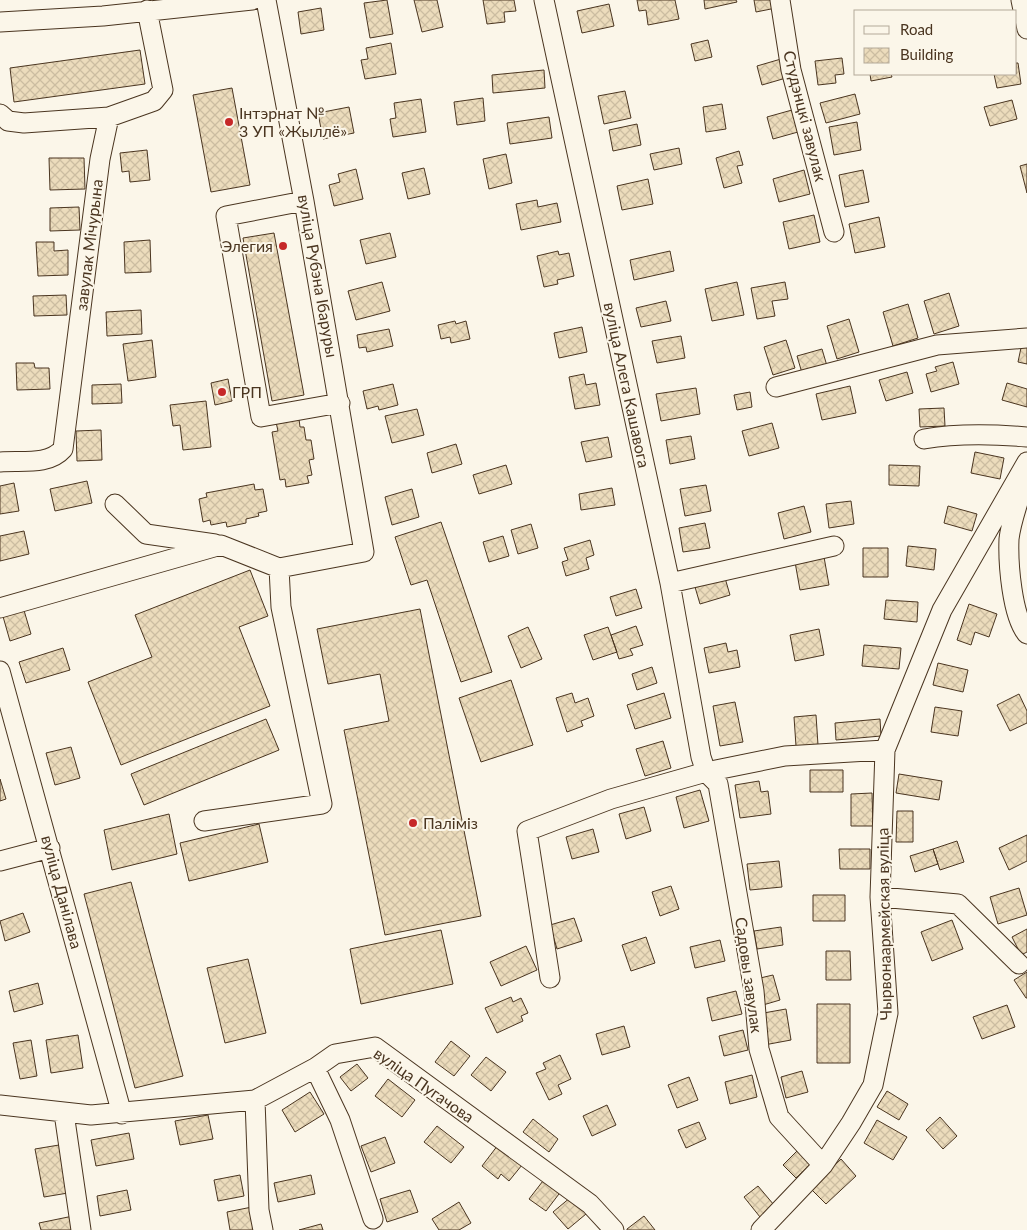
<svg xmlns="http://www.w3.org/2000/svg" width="1027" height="1230" viewBox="0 0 1027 1230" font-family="Lato,sans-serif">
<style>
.building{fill:url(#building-cross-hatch);stroke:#4a3520}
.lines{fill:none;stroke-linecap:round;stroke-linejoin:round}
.minor-casing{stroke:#4a3520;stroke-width:21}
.minor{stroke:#fbf6e9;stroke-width:19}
.poi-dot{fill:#c62828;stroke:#fbf6e9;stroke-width:2}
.labels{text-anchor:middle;stroke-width:4;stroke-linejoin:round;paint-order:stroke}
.poi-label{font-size:16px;fill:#4a3520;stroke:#fbf6e9;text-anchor:start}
.street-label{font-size:16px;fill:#4a3520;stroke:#fbf6e9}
</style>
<defs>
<pattern id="building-cross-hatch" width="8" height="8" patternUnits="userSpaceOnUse" patternTransform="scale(1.25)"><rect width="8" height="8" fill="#ecdcbc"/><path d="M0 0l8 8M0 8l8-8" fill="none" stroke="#ccbda1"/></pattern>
</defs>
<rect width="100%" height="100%" fill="#fbf6e9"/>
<path class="building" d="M387 0 393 34 370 38 364 3Z
M414 0H437L443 27 422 32Z
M483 0H514L516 11 504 12 505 22 487 24Z
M637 0H675L679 19 648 25 646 10 639 11Z
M704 0H736L737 2 705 9Z
M754 0H774L776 8 756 12Z
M609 4 614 26 582 33 577 11Z
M321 8 324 30 301 34 298 12Z
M708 40 712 57 695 61 691 44Z
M391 43 396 74 365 79 361 60 368 59 366 48Z
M140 50 145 84 14 102 10 68Z
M842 58 844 74 835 75 836 83 818 85 815 61Z
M781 59 786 78 762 85 757 66Z
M1016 63H1018L1021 84 997 88 994 74H1016Z
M544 70 545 88 493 93 492 75Z
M870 74H891L892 77 871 81Z
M232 88 250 185 211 192 193 95Z
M625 91 631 118 604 124 598 96Z
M855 94 860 114 826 123 820 103Z
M483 98 485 121 457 125 454 102Z
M421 99 426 132 393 137 390 119 396 118 394 103Z
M1012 100 1017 119 990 126 984 107Z
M722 104 726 129 706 132 703 107Z
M349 107 354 133 323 139 318 113Z
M792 110 798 132 773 139 767 117Z
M549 117 552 138 510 144 507 123Z
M857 122 861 150 834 155 829 127Z
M637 124 641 145 613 151 609 130Z
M679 148 682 164 654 170 650 154Z
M147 150 150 180 130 182 129 171 122 172 120 153Z
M739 151 743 165 737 166 742 183 724 188 716 158Z
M506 154 512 183 489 189 483 159Z
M49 158H84L85 189 50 190Z
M1027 164V193L1020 166Z
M424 168 430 194 408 199 402 173Z
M356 169 363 199 334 206 329 185 340 182 338 174Z
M804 170 810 194 779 202 773 179Z
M863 170 869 202 845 207 839 175Z
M648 179 653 204 622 210 617 186Z
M537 200 538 207 557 203 561 222 521 230 516 204Z
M79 207 80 230 50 231V208Z
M814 215 820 242 789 249 783 222Z
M879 217 885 247 855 253 849 224Z
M274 233 304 395 272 401 243 238Z
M390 233 396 257 366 264 360 240Z
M150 240 151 272 125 273 124 242Z
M36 242H54V251L68 250V275L38 276Z
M558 251 559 255 569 253 574 276 557 280 558 284 544 287 537 256Z
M670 251 674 271 634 280 630 260Z
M382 282 390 311 356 320 348 291Z
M737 282 744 315 712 321 705 289Z
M785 282 788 299 772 301 775 316 757 319 751 288Z
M949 293 959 326 934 334 924 301Z
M66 295 67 315 34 316 33 296Z
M666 301 671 321 641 327 636 308Z
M908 304 918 338 893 346 883 312Z
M141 310 142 334 107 336 106 312Z
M849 319 859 352 837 359 827 326Z
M455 321 456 324 466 321 470 339 451 343 450 337 441 339 438 325Z
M582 327 587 352 559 358 554 333Z
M389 329 393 346 367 352 366 347 359 348 357 335Z
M681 336 685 358 657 363 652 341Z
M152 340 156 377 128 381 123 344Z
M786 340 795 368 773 375 764 347Z
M1022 343 1027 344V364L1018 362Z
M822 349 827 366 802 373 797 356Z
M953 362 959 384 931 392 926 374 937 371 935 367Z
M16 363H34L35 368H49L50 389 17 390Z
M907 372 913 393 886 401 879 380Z
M584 374 586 385 596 383 600 405 575 409 569 377Z
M228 379 232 401 215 405 211 383Z
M1007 383 1027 389V407L1002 400Z
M121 384 122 403 92 404V385Z
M393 384 398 405 379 410 378 406 367 409 363 391Z
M850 386 856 413 822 420 816 394Z
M696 388 700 414 661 421 656 394Z
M750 392 752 407 737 410 734 395Z
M206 401 211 447 183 450 180 425 173 426 170 405Z
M944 408 945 426 920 427 919 409Z
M417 409 424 435 392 443 385 416Z
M299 419 300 427H304L306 440H311L314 459 309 460 312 475 307 476 309 483 286 487 285 479 280 480 272 432 278 431 276 422Z
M772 423 779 448 749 456 742 431Z
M101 430 102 460 77 461 76 431Z
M691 436 695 459 670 464 666 440Z
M608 437 612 457 586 462 581 442Z
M456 444 462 464 432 473 427 453Z
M975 452 1004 458 1000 479 971 473Z
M506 465 512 484 479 494 473 475Z
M889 465 920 466 919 486 889 485Z
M87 481 92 503 55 511 50 489Z
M14 483 19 511 0 514V486Z
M254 484 255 490 263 489 267 511 258 513 259 516 246 519V523L227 527 226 522 211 525 210 520 203 522 199 499 207 497 206 493Z
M706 485 711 511 685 516 680 489Z
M612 488 615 505 581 510 579 494Z
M412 489 419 517 392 525 385 497Z
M851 501 854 524 829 528 826 504Z
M804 506 811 532 784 539 778 513Z
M948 506 977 514 972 531 944 523Z
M441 522 492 672 461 682 427 580 411 585 395 537Z
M705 523 710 548 683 552 679 528Z
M531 524 538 548 518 554 511 530Z
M24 531 29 554 0 561V536Z
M503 536 509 556 489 562 483 542Z
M590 540 594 555 586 558 589 569 566 576 562 562 568 560 564 548Z
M908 546 936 549 934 570 906 566Z
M863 548H888V577H863Z
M824 557 829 585 800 590 795 562Z
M250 570 268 616 239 627 270 706 121 765 88 682 152 657 135 615Z
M725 578 730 595 700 604 695 587Z
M636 589 642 608 616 616 610 597Z
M886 600 918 602 917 622 884 619Z
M969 604 997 614 989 637 975 632 971 645 957 640Z
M23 607 31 634 10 641 2 613Z
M420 609 481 916 385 935 344 730 389 721 380 674 328 684 317 629Z
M636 626 643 645 630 649 633 655 619 659 611 635Z
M528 627 542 659 521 668 508 636Z
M608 627 617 652 593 660 584 635Z
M819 629 824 655 795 661 790 635Z
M726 643 728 652 737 650 740 667 709 673 704 648Z
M864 645 901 648 899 669 862 666Z
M63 648 70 670 26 683 19 662Z
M938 663 968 670 963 692 933 685Z
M652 667 657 683 637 690 632 674Z
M511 680 533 745 481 762 459 698Z
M572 693 575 703 588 698 594 716 581 721 583 726 567 732 556 698Z
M664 693 671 718 635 729 627 705Z
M1019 694 1027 711V723L1010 731 997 705Z
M735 702 743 742 720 746 713 706Z
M935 707 962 711 958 736 931 732Z
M816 715 818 745 796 746 794 717Z
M266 719 279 750 144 805 131 774Z
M880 719 881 736 836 740 835 723Z
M663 741 671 768 645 776 636 749Z
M71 747 80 778 55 785 46 753Z
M810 770H843V792H810Z
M899 774 942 781 939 800 896 793Z
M0 779 6 799 0 801Z
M759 781 761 792 768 791 771 814 740 818 735 785Z
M700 790 709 821 684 828 676 797Z
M872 793 873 826H851V794Z
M644 807 651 831 626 839 619 814Z
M897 811H913V842H896Z
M169 814 177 854 112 870 104 830Z
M259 824 268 862 189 881 180 843Z
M593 829 599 852 572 859 566 837Z
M1027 835V861L1009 870 999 848Z
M957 841 964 862 940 870 933 849Z
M839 849H870V869H840Z
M933 849 938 864 915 872 910 856Z
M779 861 782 887 750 890 747 864Z
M131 882 183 1076 135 1088 84 894Z
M671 886 679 909 660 916 652 892Z
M1019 888 1027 915 998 924 990 897Z
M813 895H845V921H813Z
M23 913 30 932 5 941 0 921Z
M574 918 582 941 557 949 550 925Z
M952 920 963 949 932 961 921 932Z
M781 927 783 945 757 949 754 931Z
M1027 929V952L1021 955 1012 937Z
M441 930 453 984 361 1004 350 949Z
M646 937 655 963 631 971 622 945Z
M720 940 725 961 695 968 690 947Z
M526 946 537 970 501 986 490 962Z
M826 951H850L851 980H826Z
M248 959 266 1033 225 1043 207 968Z
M1027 972V998H1026L1014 980Z
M773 975 780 1000 763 1005 756 979Z
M38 983 43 1004 14 1012 9 991Z
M736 991 742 1014 712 1021 707 998Z
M511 997 513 1002 521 998 528 1013 521 1016 523 1021 497 1033 485 1008Z
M817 1004H850V1063H817Z
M1007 1005 1015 1027 982 1039 973 1017Z
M786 1009 791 1040 764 1045 758 1014Z
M624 1026 630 1047 602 1055 596 1034Z
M743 1030 748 1050 724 1056 719 1036Z
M78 1035 83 1068 51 1073 46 1040Z
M31 1040 37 1076 20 1079 13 1043Z
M451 1041 470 1056 454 1076 435 1062Z
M560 1055 571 1079 558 1085 562 1094 549 1100 536 1073 546 1069 543 1063Z
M486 1057 506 1072 491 1091 471 1075Z
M357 1064 368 1078 351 1091 340 1077Z
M802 1071 808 1092 786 1098 781 1077Z
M752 1075 757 1097 730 1104 725 1082Z
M689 1077 698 1100 677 1108 668 1085Z
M388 1079 415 1100 402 1117 375 1096Z
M887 1091 908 1104 899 1120 877 1107Z
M310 1092 324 1114 295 1132 282 1110Z
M607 1105 616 1125 592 1136 583 1116Z
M208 1115 213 1139 180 1145 175 1121Z
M940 1117 957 1136 943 1149 926 1130Z
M533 1119 558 1139 549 1152 523 1132Z
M877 1120 907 1137 893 1160 864 1143Z
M699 1122 706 1139 686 1148 678 1130Z
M437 1126 464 1147 451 1163 424 1142Z
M129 1133 134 1159 96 1166 91 1140Z
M385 1137 395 1163 371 1172 361 1146Z
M59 1145 68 1193 44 1197 35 1149Z
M498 1145 522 1165 509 1181 501 1174 498 1179 482 1166Z
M801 1147 814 1161 796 1178 783 1165Z
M841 1159 856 1176 826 1204 810 1188Z
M240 1175 244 1196 218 1201 214 1180Z
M311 1175 315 1194 278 1202 274 1183Z
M546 1177 562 1190 546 1211 529 1199Z
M758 1186 774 1205 760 1217 744 1197Z
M127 1190 131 1210 100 1216 97 1196Z
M410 1190 418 1212 387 1222 380 1199Z
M571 1197 586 1214 568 1229 553 1212Z
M459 1202 471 1223 459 1230H439L432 1219Z
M252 1207 256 1230H230L227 1212Z
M73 1216 75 1230H41L39 1223Z
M644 1216 655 1230H627V1229Z
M321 1224 323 1230H299Z"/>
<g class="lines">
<defs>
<path id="minor" d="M544 0 670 583 701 757 706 772 718 784 754 991 759 1049 779 1117 823 1165
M780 0 791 70 834 232
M1021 0 1027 29
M0 22 103 16 252 0
M0 114 8 121 24 123 109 117
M304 201 226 216 261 417 340 403
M776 387 937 345 1027 338
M924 439C958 433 992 434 1027 437
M0 462C21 460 48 466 63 449L100 159 109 117 154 101 163 90 147 10
M1025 479C1020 498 1011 520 1009 539 1008 564 1012 616 1027 634
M115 504 146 534 215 544
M670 583 834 546
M0 608 221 545 279 568 364 552 304 201 266 0
M0 671 122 1114
M204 821 322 804 281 607 279 568
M0 861 50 848
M880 897 958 904 1019 964
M550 978 527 831 611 799 706 772 785 756 885 750
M315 1068 340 1120 373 1219
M255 1100 259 1210 263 1230
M0 1105 91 1115 255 1100 315 1068 335 1054 375 1047 590 1204 614 1230
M64 1113 81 1230
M761 1230 823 1165 851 1123 873 1085 888 1013 880 897 885 750 942 610 1027 462"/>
</defs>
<use href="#minor" class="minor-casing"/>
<use href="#minor" class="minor"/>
</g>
<g class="poi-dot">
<circle cx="229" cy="122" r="5"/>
<circle cx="283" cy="246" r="5"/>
<circle cx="222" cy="392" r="5"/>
<circle cx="413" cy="823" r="5"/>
</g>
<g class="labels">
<g class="poi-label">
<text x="239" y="119">Інтэрнат №<tspan x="239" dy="18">3 УП «Жыллё»</tspan></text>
<text x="273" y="252" text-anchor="end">Элегия</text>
<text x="232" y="398">ГРП</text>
<text x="423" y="829">Паліміз</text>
</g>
<g class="street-label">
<text transform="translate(805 116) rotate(76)" y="6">Студэнцкі завулак</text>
<text transform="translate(89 245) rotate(-83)" y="6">завулак Мічурына</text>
<text transform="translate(318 276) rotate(80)" y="6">вуліца Рубэна Ібаруры</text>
<text transform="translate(627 385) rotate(78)" y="6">вуліца Алега Кашавога</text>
<text transform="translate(62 892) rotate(75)" y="6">вуліца Данілава</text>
<text transform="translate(884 924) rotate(-91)" y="6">Чырвонаармейская вуліца</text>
<text transform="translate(749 975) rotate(82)" y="6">Садовы завулак</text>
<text transform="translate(424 1085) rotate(35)" y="6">вуліца Пугачова</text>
</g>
</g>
<rect x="854" y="10" width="162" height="65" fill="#fbf6e9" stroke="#b4a999"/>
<rect x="864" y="26" width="25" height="8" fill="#fbf6e9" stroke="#b4a999"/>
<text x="900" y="35" font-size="15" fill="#4a3520">Road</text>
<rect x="864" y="48" width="25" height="15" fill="url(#building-cross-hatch)" stroke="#b4a999"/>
<text x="900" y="60" font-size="15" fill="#4a3520">Building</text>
</svg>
